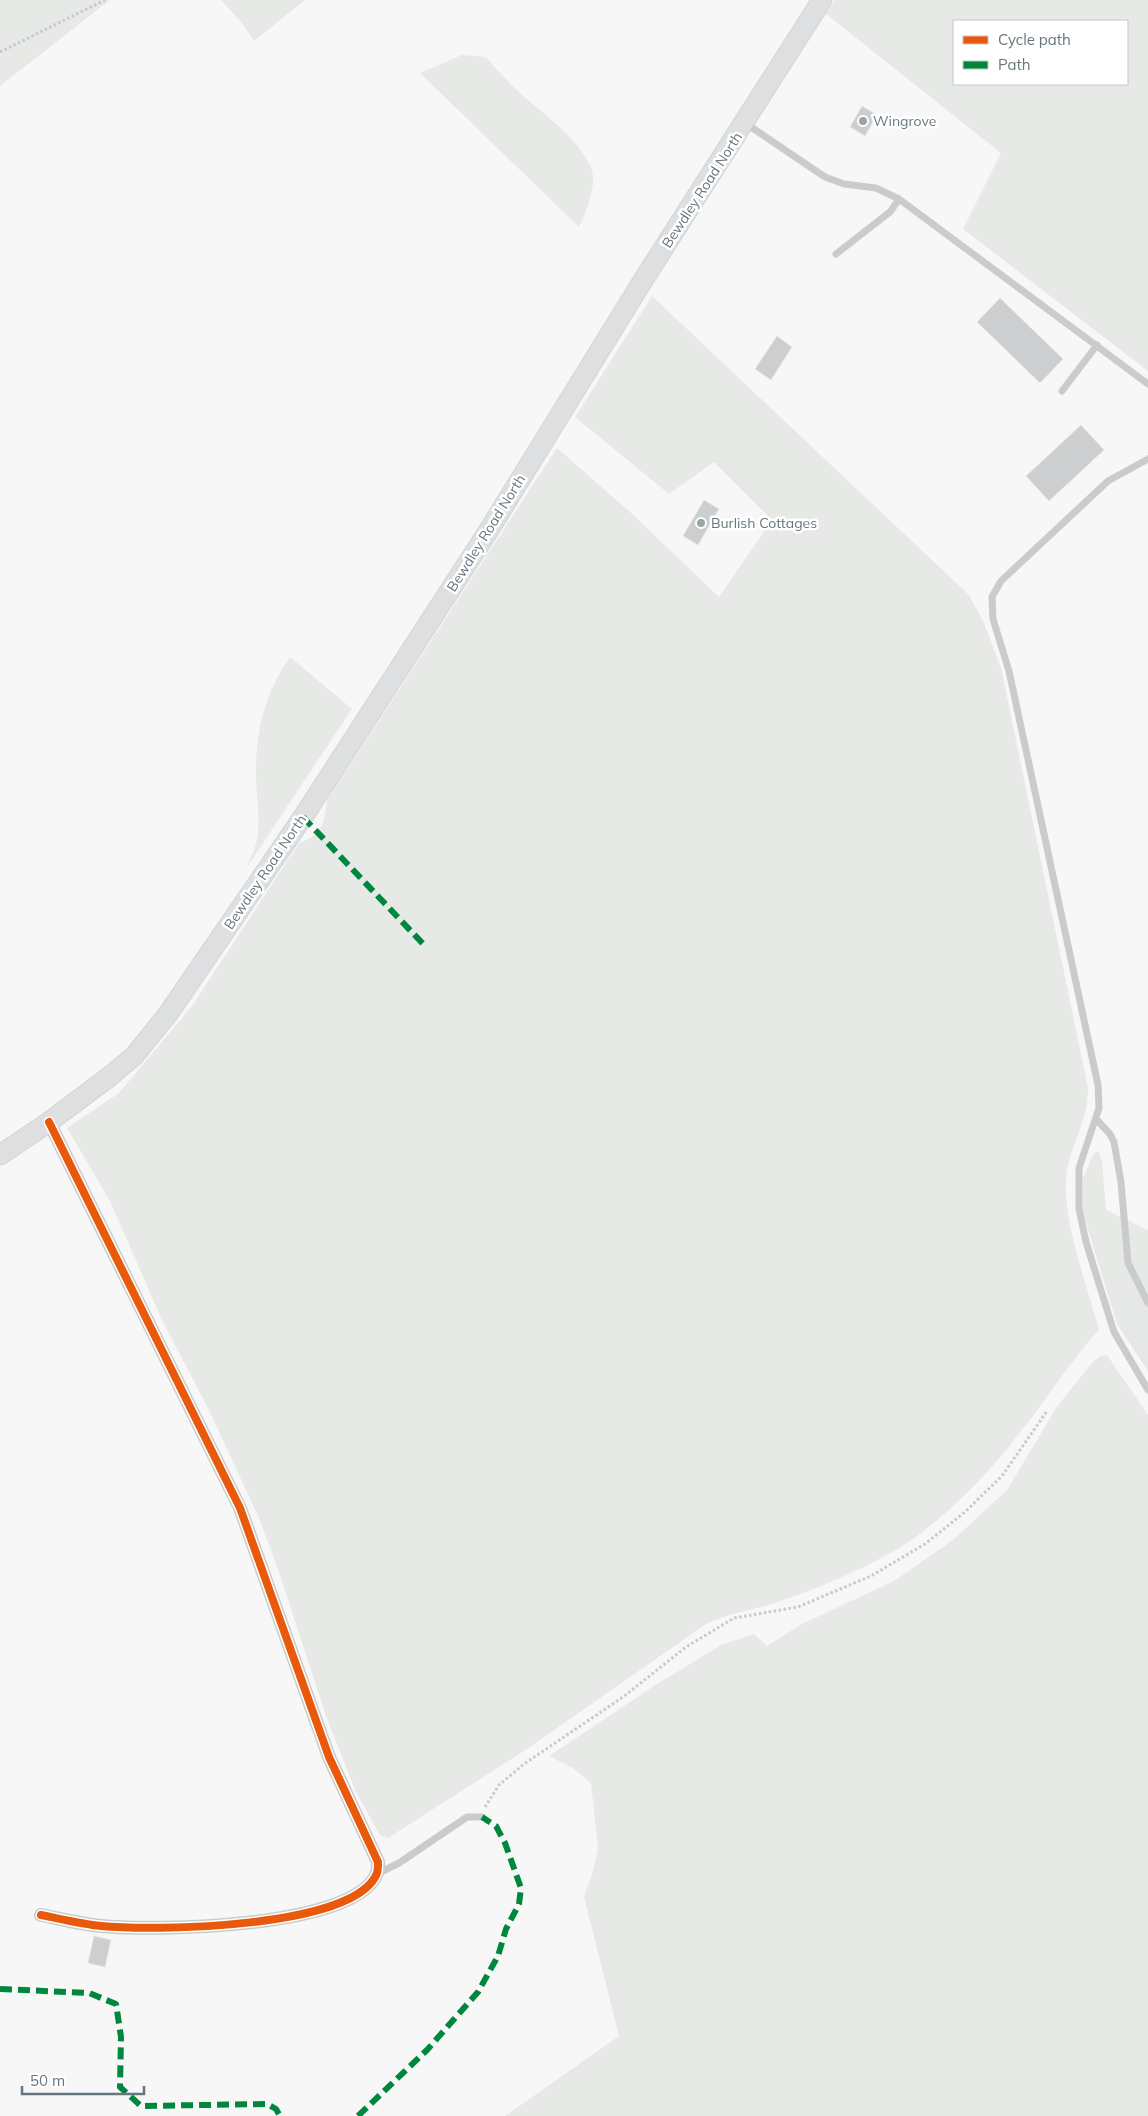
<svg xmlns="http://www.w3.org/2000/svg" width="1148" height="2116" viewBox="0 0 1148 2116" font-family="Mulish,sans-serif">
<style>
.built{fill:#e6e8e7}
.green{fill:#e6e9e5;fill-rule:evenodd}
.building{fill:#cdcecf;stroke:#e7e7e6}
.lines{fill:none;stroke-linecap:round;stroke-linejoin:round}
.secondary-casing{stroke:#d3d4d5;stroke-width:21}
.path{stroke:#c8c9ca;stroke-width:3;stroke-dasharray:2.5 2.5;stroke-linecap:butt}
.service{stroke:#cacccc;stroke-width:7}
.minor{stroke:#cacccc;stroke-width:14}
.secondary{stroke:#dedfe0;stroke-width:19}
.quiet{stroke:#00873e;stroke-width:6;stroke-dasharray:12 6;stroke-linecap:butt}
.cycleway-casing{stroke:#fff;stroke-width:11}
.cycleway{stroke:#e8590c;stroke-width:8}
.poi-dot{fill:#99a3a8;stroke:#fff;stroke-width:2}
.labels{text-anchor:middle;stroke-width:5;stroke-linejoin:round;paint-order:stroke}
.poi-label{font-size:14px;fill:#66767e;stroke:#fff;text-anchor:start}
.street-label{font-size:14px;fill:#66767e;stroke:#fff}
</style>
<rect width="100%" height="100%" fill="#f7f7f7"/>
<path class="built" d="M1138 1271 1148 1275V1371L1117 1324Z"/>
<path class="green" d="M0 0H110L0 86Z
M221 0H305L254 41 241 22Z
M835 0H1148V371L963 229 1001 153 826 14ZM954 21H1127V84H954Z
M462 55 486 57C497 70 510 84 523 96 546 116 579 139 591 168 598 184 586 212 579 227L420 73Z
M652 296 969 595 984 623 1001 668 1088 1088C1088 1125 1068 1147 1066 1181 1063 1221 1088 1289 1099 1330 1069 1362 1046 1401 1018 1435 988 1474 953 1510 913 1539 879 1563 811 1592 771 1604 749 1611 727 1614 706 1624L527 1749 388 1838 380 1835 356 1792 326 1716 279 1572 259 1518 209 1410 162 1320 110 1201 67 1128 119 1093 192 1006 299 843C322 836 325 821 327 800L557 448 630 512 719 597 772 520 714 462 669 494 575 417Z
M290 657 352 709 247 867C250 858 256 848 257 839 261 817 256 795 256 773 256 730 265 692 290 657Z
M1098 1151 1102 1161 1106 1210 1148 1230V1275L1138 1272 1117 1324 1083 1213V1179L1093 1155Z
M1107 1355 1148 1415V2116H505L619 2036 584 1897 593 1872 598 1848 591 1783 573 1768 549 1756 654 1686 721 1645 754 1634 767 1646 800 1625 894 1581 953 1540 1007 1490 1056 1408 1092 1363 1100 1356Z"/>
<path class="building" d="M862 106 877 115 865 136 850 127Z
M1000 298 1063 359 1040 383 977 322Z
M777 336 792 347 771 380 755 369Z
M1081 425 1104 450 1049 501 1026 476Z
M704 500 719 509 698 545 683 536Z
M94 1936 111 1940 105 1967 88 1963Z"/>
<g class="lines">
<defs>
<path id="secondary" d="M0 1155 49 1122 109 1077 134 1056 168 1014 303 817 489 530 642 282 822 0"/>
</defs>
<use href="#secondary" class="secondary-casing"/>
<path class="path" d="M0 52 105 0
M485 1807 499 1785 524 1764 623 1697 686 1647 734 1618 798 1607 871 1576 925 1544 965 1512 1002 1476 1047 1411"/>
<path class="service" d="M745 123 825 177 844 184 876 188 899 199 1148 384
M836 254 890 212 899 199
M1062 391 1097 345
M1148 459 1108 481 1001 581 992 597 993 619 1009 671 1098 1085 1099 1108 1079 1168V1209L1086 1242 1114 1332 1148 1390
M1096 1119 1110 1134 1114 1142 1121 1182 1128 1263 1148 1303
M377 1874 399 1863 467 1817H482"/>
<path class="minor" d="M41 1915C61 1919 81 1924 101 1926 152 1931 356 1929 377 1873 378 1870 378 1865 378 1862L329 1757 240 1508 49 1122"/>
<use href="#secondary" class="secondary"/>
<path class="quiet" d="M303 817 426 947
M0 1989 89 1993 116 2004 121 2037 120 2087 141 2106 267 2104 276 2109 280 2116
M358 2116 427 2050 478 1992 498 1956 506 1929 519 1904 521 1888 505 1843 496 1826 482 1817"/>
<defs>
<path id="cycleway" d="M41 1915C61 1919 81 1924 101 1926 152 1931 356 1929 377 1873 378 1870 378 1865 378 1862L329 1757 240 1508 49 1122"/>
</defs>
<use href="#cycleway" class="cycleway-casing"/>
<use href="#cycleway" class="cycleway"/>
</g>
<g class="poi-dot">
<circle cx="863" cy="121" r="5"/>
<circle cx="701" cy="523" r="5"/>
</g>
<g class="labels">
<g class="poi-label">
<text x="873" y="126">Wingrove</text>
<text x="711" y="528">Burlish Cottages</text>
</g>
<g class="street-label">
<text transform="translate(702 190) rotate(-57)" y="5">Bewdley Road North</text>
<text transform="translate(486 533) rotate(-58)" y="5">Bewdley Road North</text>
<text transform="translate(265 872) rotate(-56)" y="5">Bewdley Road North</text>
</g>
</g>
<rect x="953" y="20" width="175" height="65" fill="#ffffff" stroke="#c2c8cb"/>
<rect x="963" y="36" width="25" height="8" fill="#e8590c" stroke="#c2c8cb"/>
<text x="998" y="45" font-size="15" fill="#66767e">Cycle path</text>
<rect x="963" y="61" width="25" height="8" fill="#00873e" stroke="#c2c8cb"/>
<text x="998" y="70" font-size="15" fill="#66767e">Path</text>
<path d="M22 2086v8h122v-8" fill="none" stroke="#66767e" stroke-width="2.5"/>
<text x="30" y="2086" font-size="15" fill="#66767e" stroke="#ffffff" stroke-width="4" paint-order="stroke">50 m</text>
</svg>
